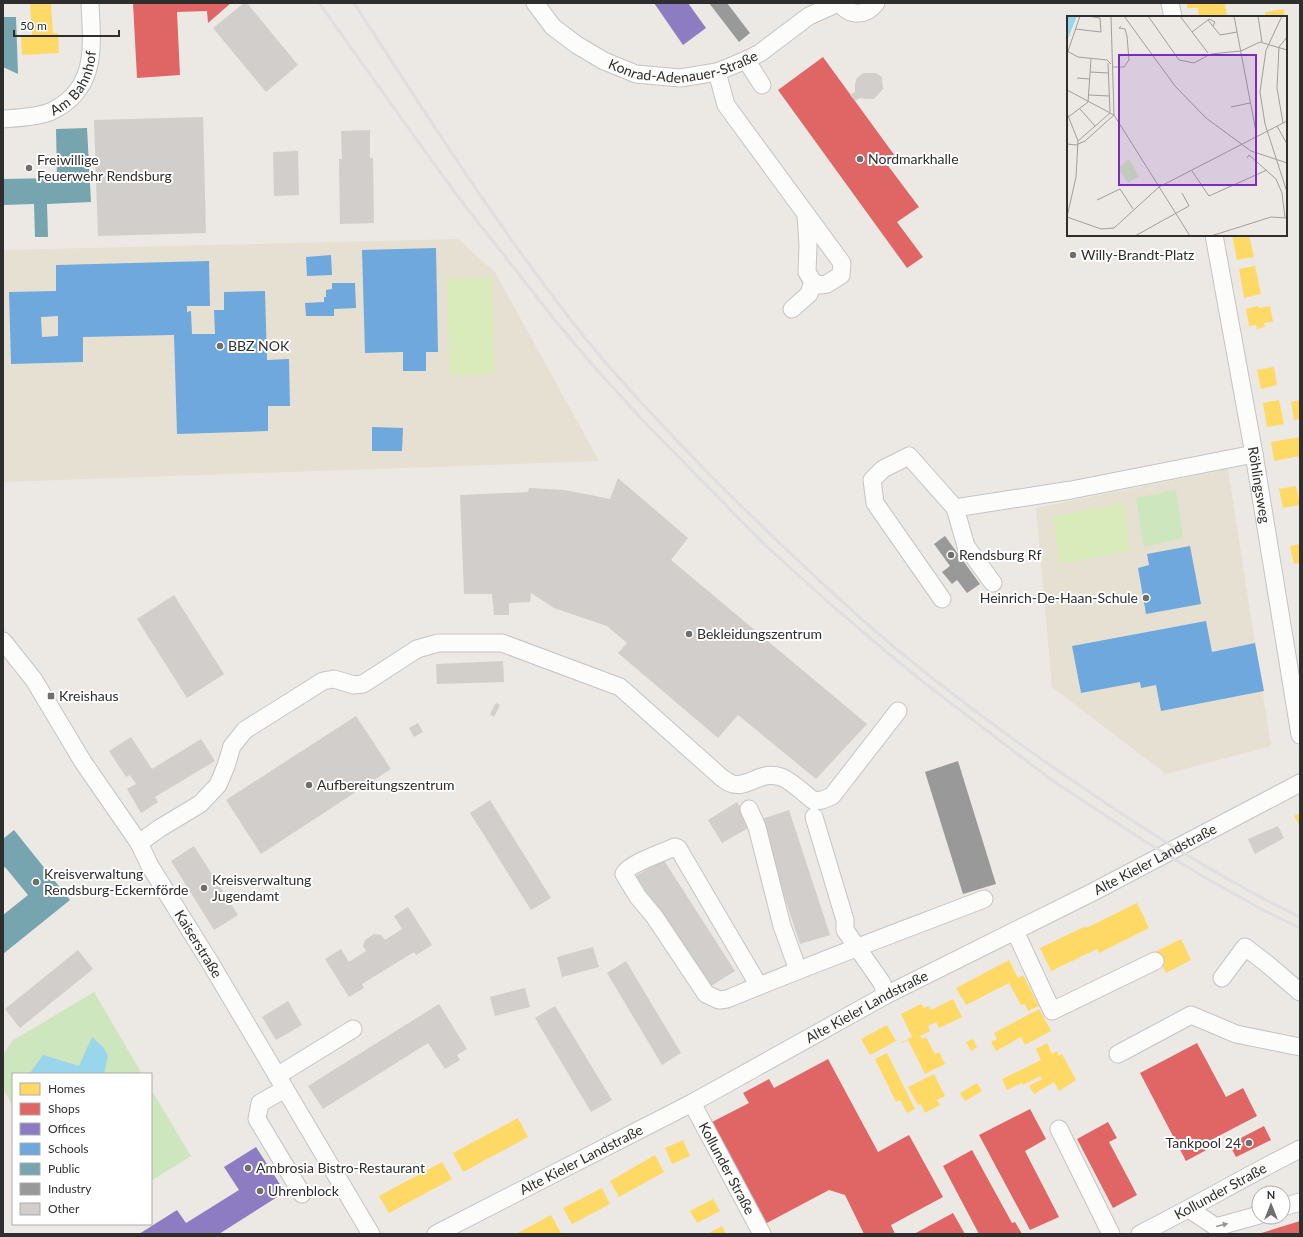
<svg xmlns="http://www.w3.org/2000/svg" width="1303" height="1237" viewBox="0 0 1303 1237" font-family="Lato,sans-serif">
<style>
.education{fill:#e6e0d3}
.green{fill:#cee6be}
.pitch{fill:#d9eabb}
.water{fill:#99d6ec}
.homes{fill:#ffd966}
.shops{fill:#e06666}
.offices{fill:#8e7cc3}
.schools{fill:#6fa8dc;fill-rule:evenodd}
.public{fill:#76a5af}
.industry{fill:#999}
.building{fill:#d1cecb}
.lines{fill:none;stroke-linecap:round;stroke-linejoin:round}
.minor-casing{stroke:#c5c4c5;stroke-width:19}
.minor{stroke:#fcfcfb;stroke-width:17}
.rail{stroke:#dfdfe1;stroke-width:3}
.oneway{fill:#959594}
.poi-dot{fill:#706f6e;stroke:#fff;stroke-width:1.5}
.labels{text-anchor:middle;stroke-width:4;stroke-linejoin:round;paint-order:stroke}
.street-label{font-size:14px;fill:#2e2e2e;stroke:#fff}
.poi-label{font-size:14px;fill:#2e2e2e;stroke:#fff;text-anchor:start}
.inset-road{fill:none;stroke:#a09e9b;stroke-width:1}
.view{fill:#7b2cbf;fill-opacity:0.15;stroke:#7b2cbf;stroke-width:2}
.inset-edge{fill:none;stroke:#2e2e2e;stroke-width:2}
</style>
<rect width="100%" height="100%" fill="#ece8e4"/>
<path class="education" d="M458 239 495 272 599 461 3 482V250Z
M1228 469 1271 746 1166 774 1052 687 1036 508Z"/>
<path class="green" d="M1176 490 1183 538 1144 547 1136 498Z
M94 992 142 1074H13V1106L3 1089V1055L12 1041Z
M151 1089 191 1156 151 1181Z"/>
<path class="pitch" d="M492 277 495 374 450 375 447 279Z
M1124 503 1130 551 1060 564 1053 517Z"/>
<path class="water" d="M92 1037 104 1048 108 1056 104 1074 30 1073 43 1055 79 1066Z"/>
<path class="homes" d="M30 3H51L53 33H58L59 53 22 55 21 35H32Z
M1187 3H1225L1227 17H1199L1198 8H1187Z
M1284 9 1285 17H1265V12Z
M1232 235H1249L1254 257 1237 260Z
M1255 266 1261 294 1244 298 1239 269Z
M1258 306 1259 308 1270 306 1273 322 1264 323 1265 327 1257 329 1256 325 1249 326 1246 309Z
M1274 367 1277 385 1261 389 1257 370Z
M1279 400 1284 424 1267 427 1263 403Z
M1300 400V419L1294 420 1291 402Z
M1300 437V456L1274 461 1271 442Z
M1296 486 1300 505 1283 508 1279 489Z
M1300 544V563L1294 564 1290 546Z
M1300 813V827L1294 816Z
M1137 903 1149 928 1099 953 1097 949 1051 971 1040 948 1086 926V928Z
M1181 939 1191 960 1166 973 1155 952Z
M1009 960 1018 978 1023 975 1039 1006 1028 1011 1025 1004 1021 1005 1009 983 966 1005 956 988Z
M953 999 962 1017 939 1028 936 1022 928 1026 930 1031 920 1036 922 1039 926 1037 935 1054 939 1052 945 1064 925 1074 908 1040 902 1043V1042L912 1037 901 1014 921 1004 924 1008 928 1006 931 1010Z
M1039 1009 1051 1031 1025 1045 1021 1037 996 1051 991 1042 997 1039 994 1033Z
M887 1025 896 1041 870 1055 861 1039Z
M973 1039 977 1047 971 1051 966 1042Z
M1047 1043 1052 1054 1057 1051 1059 1056 1062 1054 1076 1080 1059 1091 1054 1082 1034 1094 1029 1086 1042 1079 1040 1076 1023 1085 1022 1083 1007 1090 1002 1079 1041 1060 1036 1049Z
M887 1053 915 1109 907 1113 900 1100 896 1102 875 1059Z
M934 1074 945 1096 937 1100 940 1105 925 1113 921 1104 918 1105 908 1087Z
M977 1083 982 1091 965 1101 960 1093Z
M518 1118 528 1137 463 1172 453 1153Z
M683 1140 690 1156 672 1164 665 1148Z
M655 1155 664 1172 619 1197 610 1181Z
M442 1162 452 1179 389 1213 379 1196Z
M602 1188 610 1204 572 1224 563 1208Z
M713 1199 720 1211 697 1223 690 1211Z
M551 1215 561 1233 559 1234H516Z
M722 1226 726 1234H707Z"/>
<path class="shops" d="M133 3H231L208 23 207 11 177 12 180 75 137 78Z
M823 57 895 156 886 163 919 207 897 222 923 257 907 268 778 90Z
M1197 1043 1226 1097 1243 1088 1257 1116 1209 1141 1212 1147 1186 1161 1140 1073Z
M828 1059 878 1152 909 1135 943 1197 891 1225 895 1234H864L845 1195 829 1190 765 1224 710 1123 749 1103 743 1093 769 1079 774 1088Z
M1030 1109 1046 1139 1025 1151 1059 1217 1030 1230 979 1135Z
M1108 1122 1117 1138 1109 1142 1137 1195 1113 1208 1077 1139Z
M1264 1126 1271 1140 1236 1157 1229 1144Z
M972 1150 1012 1223 1015 1222 1022 1234H979L943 1166Z
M953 1213 965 1234H914Z
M1300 1221V1234H1258Z"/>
<path class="offices" d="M654 3H688L706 28 683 45Z
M256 1147 285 1192 219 1234H139L177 1210 186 1223 239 1190 224 1167Z"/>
<path class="schools" d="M436 248 438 352H426V371H403V352L365 353 362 250Z
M331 255 332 275 307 276 306 257Z
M209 261 210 306H187V312L191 311 192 334H215L214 310H224V292L265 291 267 360 289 359 290 406H268V431L177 434 174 335 83 337V362L11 364 9 292 56 291V265ZM58 316V336L42 337 41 317Z
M332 283H355L356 308 334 309V316H306L305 303 324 302V297H326V290L332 289Z
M372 427 403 428 402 451H372Z
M1190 546 1201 604 1146 614 1138 568 1149 565 1147 554Z
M1206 621 1212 652 1255 643 1264 691 1161 711 1156 685 1141 688 1140 682 1081 693 1072 646Z"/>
<path class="public" d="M3 17H16L18 74 3 67Z
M87 128 91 202 47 204 48 237H35L34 204 3 205V179L57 178 56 129Z
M14 830 70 900 3 954V915L28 895 5 867 3 869V839Z"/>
<path class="industry" d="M709 3H727L750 33 739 42Z
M945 536 980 584 967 593 957 580 952 584 942 572 950 566 934 544Z
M958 761 996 884 963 894 925 772Z"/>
<path class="building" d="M244 3H247L298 65 266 92 213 28Z
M863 73H876L882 77 883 89 874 99H867L860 98 855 101 850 95 855 92V84L857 78Z
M203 117 206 233 98 236 94 120Z
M370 130V158H373L374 223 340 224 339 159H342L341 131Z
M298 151 299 195 274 196 273 152Z
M618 478 688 538 671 560 867 724 816 779 738 715 718 738 618 653 627 643 607 626 554 608 531 593 530 602 509 603V615H494L492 594H464L460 495 528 492 529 488 565 490 610 499Z
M174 595 224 674 187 698 137 619Z
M503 661 504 682 437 684 436 664Z
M496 703 500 705 494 717 490 714Z
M356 716 391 769 261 854 226 800Z
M418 723 423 732 414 737 409 728Z
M131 737 152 769 201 739 215 761 155 797 158 802 141 813 127 789 136 784 130 775 126 777 109 751Z
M490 800 551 898 531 910 470 813Z
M737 802 752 826 722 843 708 820Z
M789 810 830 935 800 944 759 820Z
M1278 826 1284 838 1255 854 1248 839Z
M194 846 238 915 214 930 171 861Z
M663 859 735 971 708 988 636 876Z
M408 907 432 945 416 955 414 952 362 984 364 988 349 997 325 959 341 949 349 962 366 951 363 946 365 940 374 934 381 935 385 940 402 929 394 916Z
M593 947 599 967 562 977 557 957Z
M78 950 93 969 20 1028 5 1009Z
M626 961 681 1053 662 1065 607 973Z
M525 988 530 1007 495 1016 490 997Z
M288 1001 302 1025 276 1040 262 1017Z
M439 1004 467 1049 457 1055 460 1060 445 1069 428 1043 323 1109 308 1086Z
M555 1006 612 1100 591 1112 535 1018Z"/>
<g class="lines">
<defs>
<g id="minor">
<path id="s1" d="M535 3 553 27 577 45 604 61 636 74 680 78 717 72 746 60 760 53 809 16 838 3"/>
<path d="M840 3C850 17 866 16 876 3"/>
<path d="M1170 3 1173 17"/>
<path d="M746 60 762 85"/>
<path d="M717 72 726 105 842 263 841 275 827 284 820 285 813 282 807 272 808 246 806 214"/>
<path id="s2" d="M3 119C16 118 40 117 52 111 98 88 92 46 90 3"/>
<path id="s3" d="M1214 235 1254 454 1300 735"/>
<path d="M792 309 809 294 813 282"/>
<path d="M993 583 966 546 955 508 1071 490 1254 454"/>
<path d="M942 599 875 503 872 480 883 469 909 456 955 508"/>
<path id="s4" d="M3 641 34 680 83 762 139 843 150 866 211 964 371 1234"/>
<path d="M749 809 757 827 782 926 798 970"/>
<path d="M814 817 845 920V930L882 983 886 995"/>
<path d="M139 843 160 828 200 804 218 785 226 766 232 746 245 730 323 681 334 679 354 685 363 684 417 649 438 643H502L620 687 722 778C725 780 729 783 733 784 749 788 760 770 781 777 789 779 806 795 814 801L822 800 832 796 898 711"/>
<path d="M1015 931 1052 1011 1155 961"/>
<path d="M1222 978 1245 947 1266 963 1300 992"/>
<path d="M759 986 678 848 675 847C664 852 628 864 624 874L638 897 654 916 706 994 719 1000 727 999C812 964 898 932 984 899"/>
<path d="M1118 1054 1191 1015 1236 1034 1300 1047"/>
<path d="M277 1076 353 1029"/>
<path d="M285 1089 260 1103 257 1119 302 1194"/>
<path id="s5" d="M692 1103 762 1234"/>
<path d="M1059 1129 1111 1234"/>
<path d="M1283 1207 1300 1202"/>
<path d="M1189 1209 1216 1227 1259 1215"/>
<path id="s6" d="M436 1234 692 1103 886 995 1093 892 1300 783"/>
<path id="s7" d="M1140 1234C1194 1207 1246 1176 1300 1149"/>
</g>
</defs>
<use href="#minor" class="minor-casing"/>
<use href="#minor" class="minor"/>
<path class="rail" d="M319 3 414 136 459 198 554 319 590 362 649 427 765 545 828 602 883 649 922 681 1053 781 1146 842 1204 877 1263 910 1300 928
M354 3C428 117 501 233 586 339 624 386 666 429 708 473 768 533 829 592 894 647 954 697 1017 743 1082 787 1152 835 1223 880 1300 917"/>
</g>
<defs><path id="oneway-solid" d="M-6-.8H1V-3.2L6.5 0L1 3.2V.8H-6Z"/></defs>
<use class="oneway" href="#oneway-solid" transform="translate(1222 1225) rotate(-14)"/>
<g class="poi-dot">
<circle cx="860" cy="159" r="4"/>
<circle cx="29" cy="168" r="4"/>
<circle cx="1073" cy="255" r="4"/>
<circle cx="220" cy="346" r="4"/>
<circle cx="951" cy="555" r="4"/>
<circle cx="1146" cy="598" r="4"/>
<circle cx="689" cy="634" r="4"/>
<rect x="47" y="692" width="8" height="8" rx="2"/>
<circle cx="309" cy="785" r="4"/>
<circle cx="36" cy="882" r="4"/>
<circle cx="204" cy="888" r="4"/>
<circle cx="1249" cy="1143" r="4"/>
<circle cx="248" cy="1168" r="4"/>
<circle cx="260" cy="1191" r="4"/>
</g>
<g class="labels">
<g class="street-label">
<text dy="5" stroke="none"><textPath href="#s1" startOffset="174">Konrad-Adenauer-Straße</textPath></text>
<text dy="5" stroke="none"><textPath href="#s2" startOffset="87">Am Bahnhof</textPath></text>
<text dy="5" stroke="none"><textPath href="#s3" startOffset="254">Röhlingsweg</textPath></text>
<text dy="5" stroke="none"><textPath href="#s6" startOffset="811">Alte Kieler Landstraße</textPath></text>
<text dy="5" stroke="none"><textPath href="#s4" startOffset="361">Kaiserstraße</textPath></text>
<text dy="5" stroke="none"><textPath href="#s6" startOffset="487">Alte Kieler Landstraße</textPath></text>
<text dy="5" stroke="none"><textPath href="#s6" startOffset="163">Alte Kieler Landstraße</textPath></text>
<text dy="5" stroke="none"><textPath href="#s5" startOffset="74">Kollunder Straße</textPath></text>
<text dy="5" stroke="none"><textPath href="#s7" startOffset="91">Kollunder Straße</textPath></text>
</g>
<g class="poi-label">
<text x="868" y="164">Nordmarkhalle</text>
<text x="37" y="165">Freiwillige<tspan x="37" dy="16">Feuerwehr Rendsburg</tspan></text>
<text x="1081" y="260">Willy-Brandt-Platz</text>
<text x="228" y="351">BBZ NOK</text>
<text x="959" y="560">Rendsburg Rf</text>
<text x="1138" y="603" text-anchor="end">Heinrich-De-Haan-Schule</text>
<text x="697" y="639">Bekleidungszentrum</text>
<text x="59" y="701">Kreishaus</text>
<text x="317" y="790">Aufbereitungszentrum</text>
<text x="44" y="879">Kreisverwaltung<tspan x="44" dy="16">Rendsburg-Eckernförde</tspan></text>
<text x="212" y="885">Kreisverwaltung<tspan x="212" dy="16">Jugendamt</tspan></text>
<text x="1241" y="1148" text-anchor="end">Tankpool 24</text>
<text x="256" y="1173">Ambrosia Bistro-Restaurant</text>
<text x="268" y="1196">Uhrenblock</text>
</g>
</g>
<g transform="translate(1067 16)">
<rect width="220" height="220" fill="#ece8e4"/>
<path d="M62 143 72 160 61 167 51 152Z" fill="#cee6be"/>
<path d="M1 0H10L0 25V3Z" fill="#99d6ec"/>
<path class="inset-road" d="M57 0 108 70 139 102 184 135 220 147M81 0 112 44 127 47 140 40M113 0 141 37M167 0 190 121M191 0 195 26M215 0 199 34 193 76 198 108 220 176M141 4 153 19 170 16M8 13 34 16 33 2 21 0M125 16 142 3 148 6 146 10M212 31 210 72 216 107M212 31 220 21M0 35 11 41 40 44 44 48M0 38 13 0M144 38 174 35 193 26 220 34M41 47 43 96M46 51H57L62 44 60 20 58 13 52 12 54 10M23 56 41 57M10 62 23 63M0 74 47 99 123 220M22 79 42 80M21 86 24 43M164 91 183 87M13 93 28 110M0 97 11 125M0 102 21 86M210 110 220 128M0 128 9 129 18 125 47 99 44 0M180 142 182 139 209 163 215 177 218 202M125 155 142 180 200 154M30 184 53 173 66 193M0 201 34 213 47 212 92 171 220 105M0 201 9 161 11 125 43 97M68 220 122 190 115 177M144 220 204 201 220 202"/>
<path class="view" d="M52 39H189V169H52Z"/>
<rect width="220" height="220" class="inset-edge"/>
</g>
<rect width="1303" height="1237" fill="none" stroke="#2e2e2e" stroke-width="8"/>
<rect x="12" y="1073" width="140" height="152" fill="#ffffff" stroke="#ababab"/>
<rect x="20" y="1083" width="20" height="12" fill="#ffd966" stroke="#ababab"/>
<text x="48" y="1093" font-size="12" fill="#2e2e2e">Homes</text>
<rect x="20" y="1103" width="20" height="12" fill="#e06666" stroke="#ababab"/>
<text x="48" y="1113" font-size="12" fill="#2e2e2e">Shops</text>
<rect x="20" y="1123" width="20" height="12" fill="#8e7cc3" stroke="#ababab"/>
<text x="48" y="1133" font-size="12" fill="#2e2e2e">Offices</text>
<rect x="20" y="1143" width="20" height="12" fill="#6fa8dc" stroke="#ababab"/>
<text x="48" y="1153" font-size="12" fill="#2e2e2e">Schools</text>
<rect x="20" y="1163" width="20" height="12" fill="#76a5af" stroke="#ababab"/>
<text x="48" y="1173" font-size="12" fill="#2e2e2e">Public</text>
<rect x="20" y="1183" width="20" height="12" fill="#999999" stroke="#ababab"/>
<text x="48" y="1193" font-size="12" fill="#2e2e2e">Industry</text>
<rect x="20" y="1203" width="20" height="12" fill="#d1cecb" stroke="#ababab"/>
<text x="48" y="1213" font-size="12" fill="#2e2e2e">Other</text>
<g transform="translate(1271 1205)"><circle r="19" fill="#ffffff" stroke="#ababab"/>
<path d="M0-3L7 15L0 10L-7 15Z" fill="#706f6e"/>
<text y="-6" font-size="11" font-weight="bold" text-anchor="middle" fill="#2e2e2e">N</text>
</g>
<path d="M14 30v6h105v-6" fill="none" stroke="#2e2e2e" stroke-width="2"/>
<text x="20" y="30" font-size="12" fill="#2e2e2e" stroke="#ffffff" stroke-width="3" paint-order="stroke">50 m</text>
</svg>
